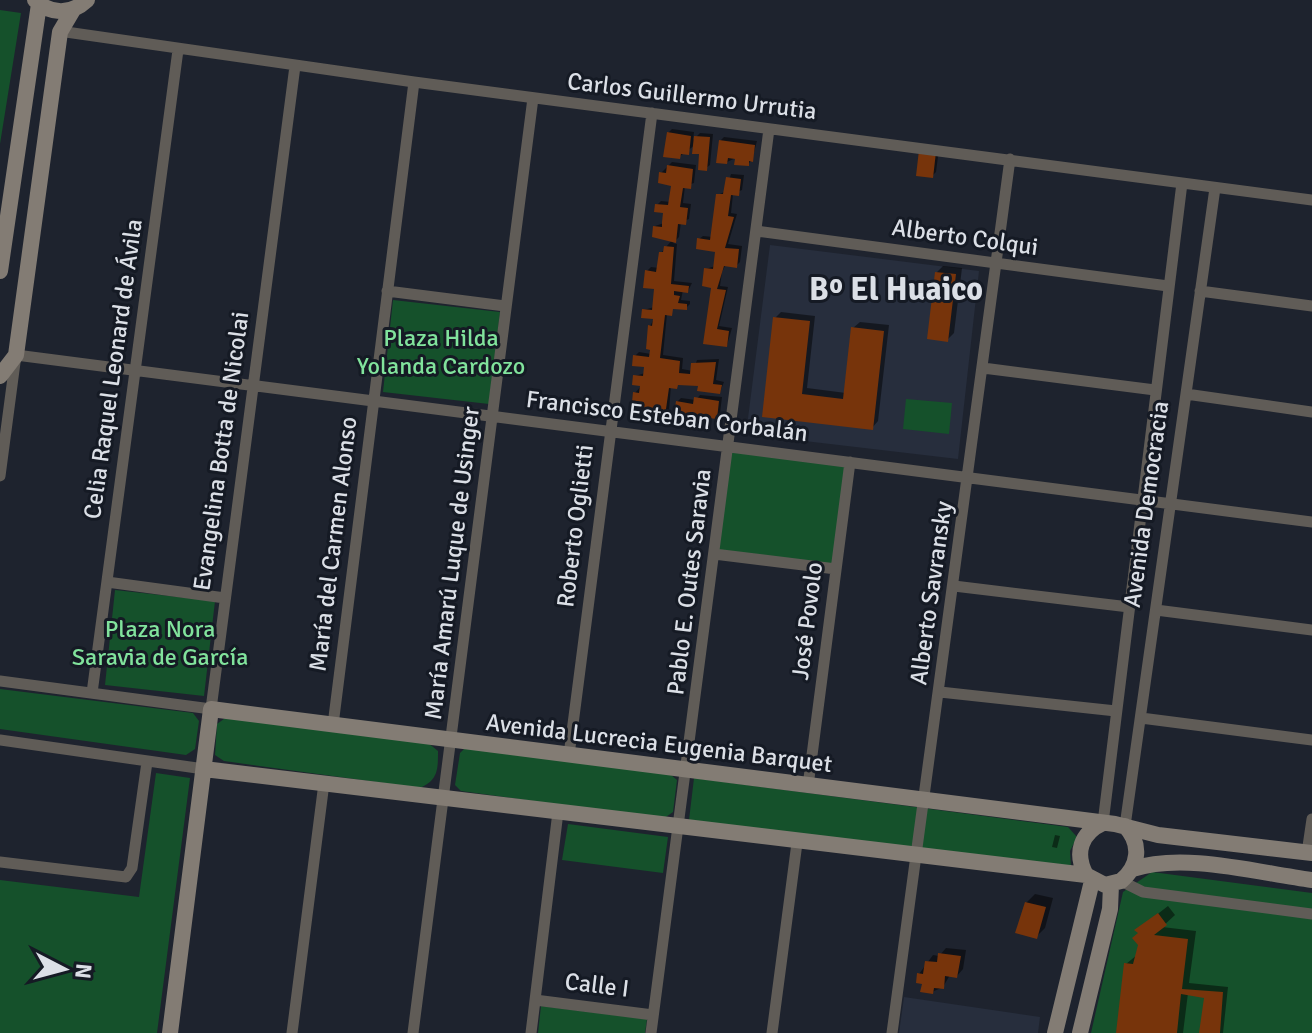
<svg xmlns="http://www.w3.org/2000/svg" width="1312" height="1033" viewBox="0 0 1312 1033" font-family="Signika,sans-serif">
<style>
.built{fill:#272e3d}
.green{fill:#15512b}
.shadow{fill:#0007}
.building{fill:#77340b}
.lines{fill:none;stroke-linecap:round;stroke-linejoin:round}
.street{stroke:#605c57;stroke-width:11}
.secondary{stroke:#837c74;stroke-width:16}
.labels{text-anchor:middle;stroke-width:6;stroke-linejoin:round;paint-order:stroke}
.street-label{font-size:24px;fill:#dbdfe6;stroke:#151a24}
.park-label{font-size:24px;fill:#81e39c;stroke:#151a24}
.district-label{font-size:32px;font-weight:bold;fill:#dbdfe6;stroke:#151a24}
</style>
<rect width="100%" height="100%" fill="#1e232e"/>
<path class="built" d="M770 245 979 271 958 459 746 434Z
M904 997 1040 1017 1038 1033H899Z"/>
<path class="green" d="M0 10 21 13 0 144Z
M393 300 500 312 489 404 383 392Z
M906 399 952 403 949 434 903 429Z
M728 446 850 462 836 569 714 554Z
M115 590 215 601 204 696 105 685Z
M0 689 193 713 199 721 195 749 186 755 0 729Z
M228 716 427 742 438 751C438 770 438 780 420 788L224 761 215 755 217 724Z
M466 747 670 774 677 780 673 812 663 819 461 791 455 785 460 753Z
M156 773 190 778 157 1033H0V880L139 897Z
M694 778 1068 827 1077 837 1070 851 1071 867 689 820Z
M568 824 668 837 663 873 562 860Z
M1152 872 1312 893V1033H1091L1123 892Z
M541 1006 647 1019 645 1033H538Z"/>
<path class="shadow" d="M672 129 694 132 693 140 700 133 713 134 710 165 706 168 695 145 679 157 668 133Z
M724 137 757 141 752 160 748 164 738 157 727 162 720 141Z
M939 149 936 172 932 176 921 151Z
M672 162 696 165 694 183 685 186 683 203 691 204 689 219 681 222 679 237 673 243 677 244 674 281 692 283 688 291 683 290 681 300 690 301V304L686 308 675 307 667 314 663 355 683 358 682 369 693 371 697 360 719 359 716 380 724 382 720 392 700 384 680 383 671 386 669 410 665 414 635 393 642 385 635 376 645 373 646 365 635 356 639 352 651 354 650 326 655 317 644 310 654 307 656 287 647 271 651 267 659 268 661 253 672 240 655 226 664 223 666 212 657 205 661 201 671 202 673 185 661 173Z
M731 174 744 175 742 190 733 194 731 213 737 214 728 244 742 246 740 262 736 266 726 264 722 272 720 286 728 287 719 326 732 328 727 345 706 343 713 286 706 269 715 266 717 250 699 239 703 236 713 237 718 195 726 191Z
M943 266 962 268 954 333 948 339 937 272Z
M781 312 815 316 807 388 846 393 853 328 860 322 889 325 878 421 872 428 764 416 775 318Z
M700 395 722 397 720 413 716 417 694 414 690 421 677 402 681 398 696 400Z
M1055 835 1060 836 1057 848 1052 847Z
M1035 894 1053 898 1045 928 1036 937 1026 903Z
M1168 906 1175 915 1162 927 1196 931 1189 983 1228 987 1223 1033H1201L1206 996 1188 993 1183 1033H1118L1126 964 1137 955 1140 933 1137 930Z
M946 948 966 950 963 969 957 976 950 975 943 987 932 992 919 974 933 955 939 956Z"/>
<path class="building" d="M667 132 691 136 689 155 681 154 680 159 663 157Z
M694 136 710 137 707 171 698 170 699 154H692Z
M719 140 755 145 753 162 749 161V166L734 165 735 159 728 158 727 164 716 163Z
M919 150 936 152 933 178 916 176Z
M667 165 693 169 691 189 683 188 680 207 688 208 686 225 678 224 676 243 652 237 653 226 662 227V222L663 213 654 212 655 204 668 205 671 186 658 183 659 172 666 173Z
M726 177 741 179 739 196 731 195 728 216 734 217 725 248 739 249 737 268 724 266 717 289 726 290 717 329 729 331 727 347 703 344 711 288 702 286 704 268 713 269 715 252 696 249 697 238 710 240 716 194H723Z
M664 246 674 247 671 284 689 286 688 293 674 291V295L680 296 678 303 687 304V310L673 309 672 316 665 315 660 358 680 361 679 373 690 374 691 363 716 362 713 384 722 385 720 394 697 391 698 386 678 385 677 389 669 388 665 416 631 412 633 392 639 393 640 386 632 385 633 375 643 376 644 367 632 366 633 355 649 357 650 350 646 349 648 325 652 326 653 319 641 318 642 309 652 310 654 289 643 288 645 270 656 272 659 252H663Z
M935 272 956 274 948 342 927 339Z
M773 317 810 321 802 394 843 399 851 327 884 331 873 430 762 417Z
M694 397 719 401 717 419 692 416 690 423 681 422 682 416 674 415 676 401 693 404Z
M1025 902 1046 907 1037 939 1015 933Z
M1158 913 1167 925 1154 935 1188 939 1182 989 1223 992 1220 1033H1199L1204 998 1181 994 1177 1033H1116L1124 963 1133 964 1138 945 1132 938 1138 933 1134 930Z
M938 953 961 956 957 978 945 976 944 989 934 988 933 994 920 992 922 984 916 983 917 973 923 974 925 961 937 962Z"/>
<g class="lines">
<path class="street" d="M66 32 414 82 1312 200
M756 231 1168 286
M387 291 505 306
M1200 291 1312 306
M983 368 1155 390
M1186 394 1312 412
M0 476 16 355 1312 522
M714 554 836 569
M107 582 225 598
M954 586 1129 607
M1156 610 1312 630
M0 681 211 709 295 66
M940 692 1116 711
M92 693 178 50
M1141 718 1312 740
M333 725 414 82
M0 740 204 769
M569 755 652 113
M808 786 850 462
M1103 823 1182 183
M1125 826 1215 188
M1307 853 1312 819
M0 862 126 877 132 868 147 762
M1121 881 1143 892 1312 914
M535 1000 653 1015
M292 1033 324 783
M413 1033 533 98
M531 1033 558 812
M651 1033 769 129
M772 1033 797 843
M892 1033 1010 159"/>
<path class="secondary" d="M35 0C51 15 71 15 87 0
M0 271 39 4
M0 376 16 355 60 32 73 10
M204 769 1086 875
M1103 823C1081 833 1074 853 1086 875L1105 885 1121 881C1139 866 1142 844 1125 826
M1133 869C1184 852 1258 873 1312 880
M170 1033 211 709 1115 824 1158 835 1312 853
M1055 1033 1092 881
M1080 1033 1110 909 1111 885"/>
</g>
<g class="labels">
<g class="street-label">
<text transform="translate(692 96) rotate(7)" y="8">Carlos Guillermo Urrutia</text>
<text transform="translate(965 237) rotate(8)" y="8">Alberto Colqui</text>
<text transform="translate(113 369) rotate(-82)" y="8">Celia Raquel Leonard de Ávila</text>
<text transform="translate(667 416) rotate(7)" y="8">Francisco Esteban Corbalán</text>
<text transform="translate(221 451) rotate(-82)" y="8">Evangelina Botta de Nicolai</text>
<text transform="translate(1146 504) rotate(-82)" y="8">Avenida Democracia</text>
<text transform="translate(575 526) rotate(-83)" y="8">Roberto Oglietti</text>
<text transform="translate(333 544) rotate(-83)" y="8">María del Carmen Alonso</text>
<text transform="translate(452 563) rotate(-83)" y="8">María Amarú Luque de Usinger</text>
<text transform="translate(689 582) rotate(-83)" y="8">Pablo E. Outes Saravia</text>
<text transform="translate(931 593) rotate(-82)" y="8">Alberto Savransky</text>
<text transform="translate(807 621) rotate(-83)" y="8">José Povolo</text>
<text transform="translate(659 743) rotate(7)" y="8">Avenida Lucrecia Eugenia Barquet</text>
<text transform="translate(597 985) rotate(7)" y="8">Calle I</text>
</g>
<g class="park-label">
<text x="441" y="346">Plaza Hilda<tspan x="441" dy="28">Yolanda Cardozo</tspan></text>
<text x="160" y="637">Plaza Nora<tspan x="160" dy="28">Saravia de García</tspan></text>
</g>
<g class="district-label">
<text x="896" y="300">Bº El Huaico</text>
</g>
</g>
<g transform="translate(64 969) rotate(96)" stroke="#151a24" stroke-width="6" paint-order="stroke">
<path d="M0-6L14 30L0 20L-14 30Z" fill="#dbdfe6"/>
<text y="-12" font-size="22" font-weight="bold" text-anchor="middle" fill="#dbdfe6">N</text>
</g>
</svg>
